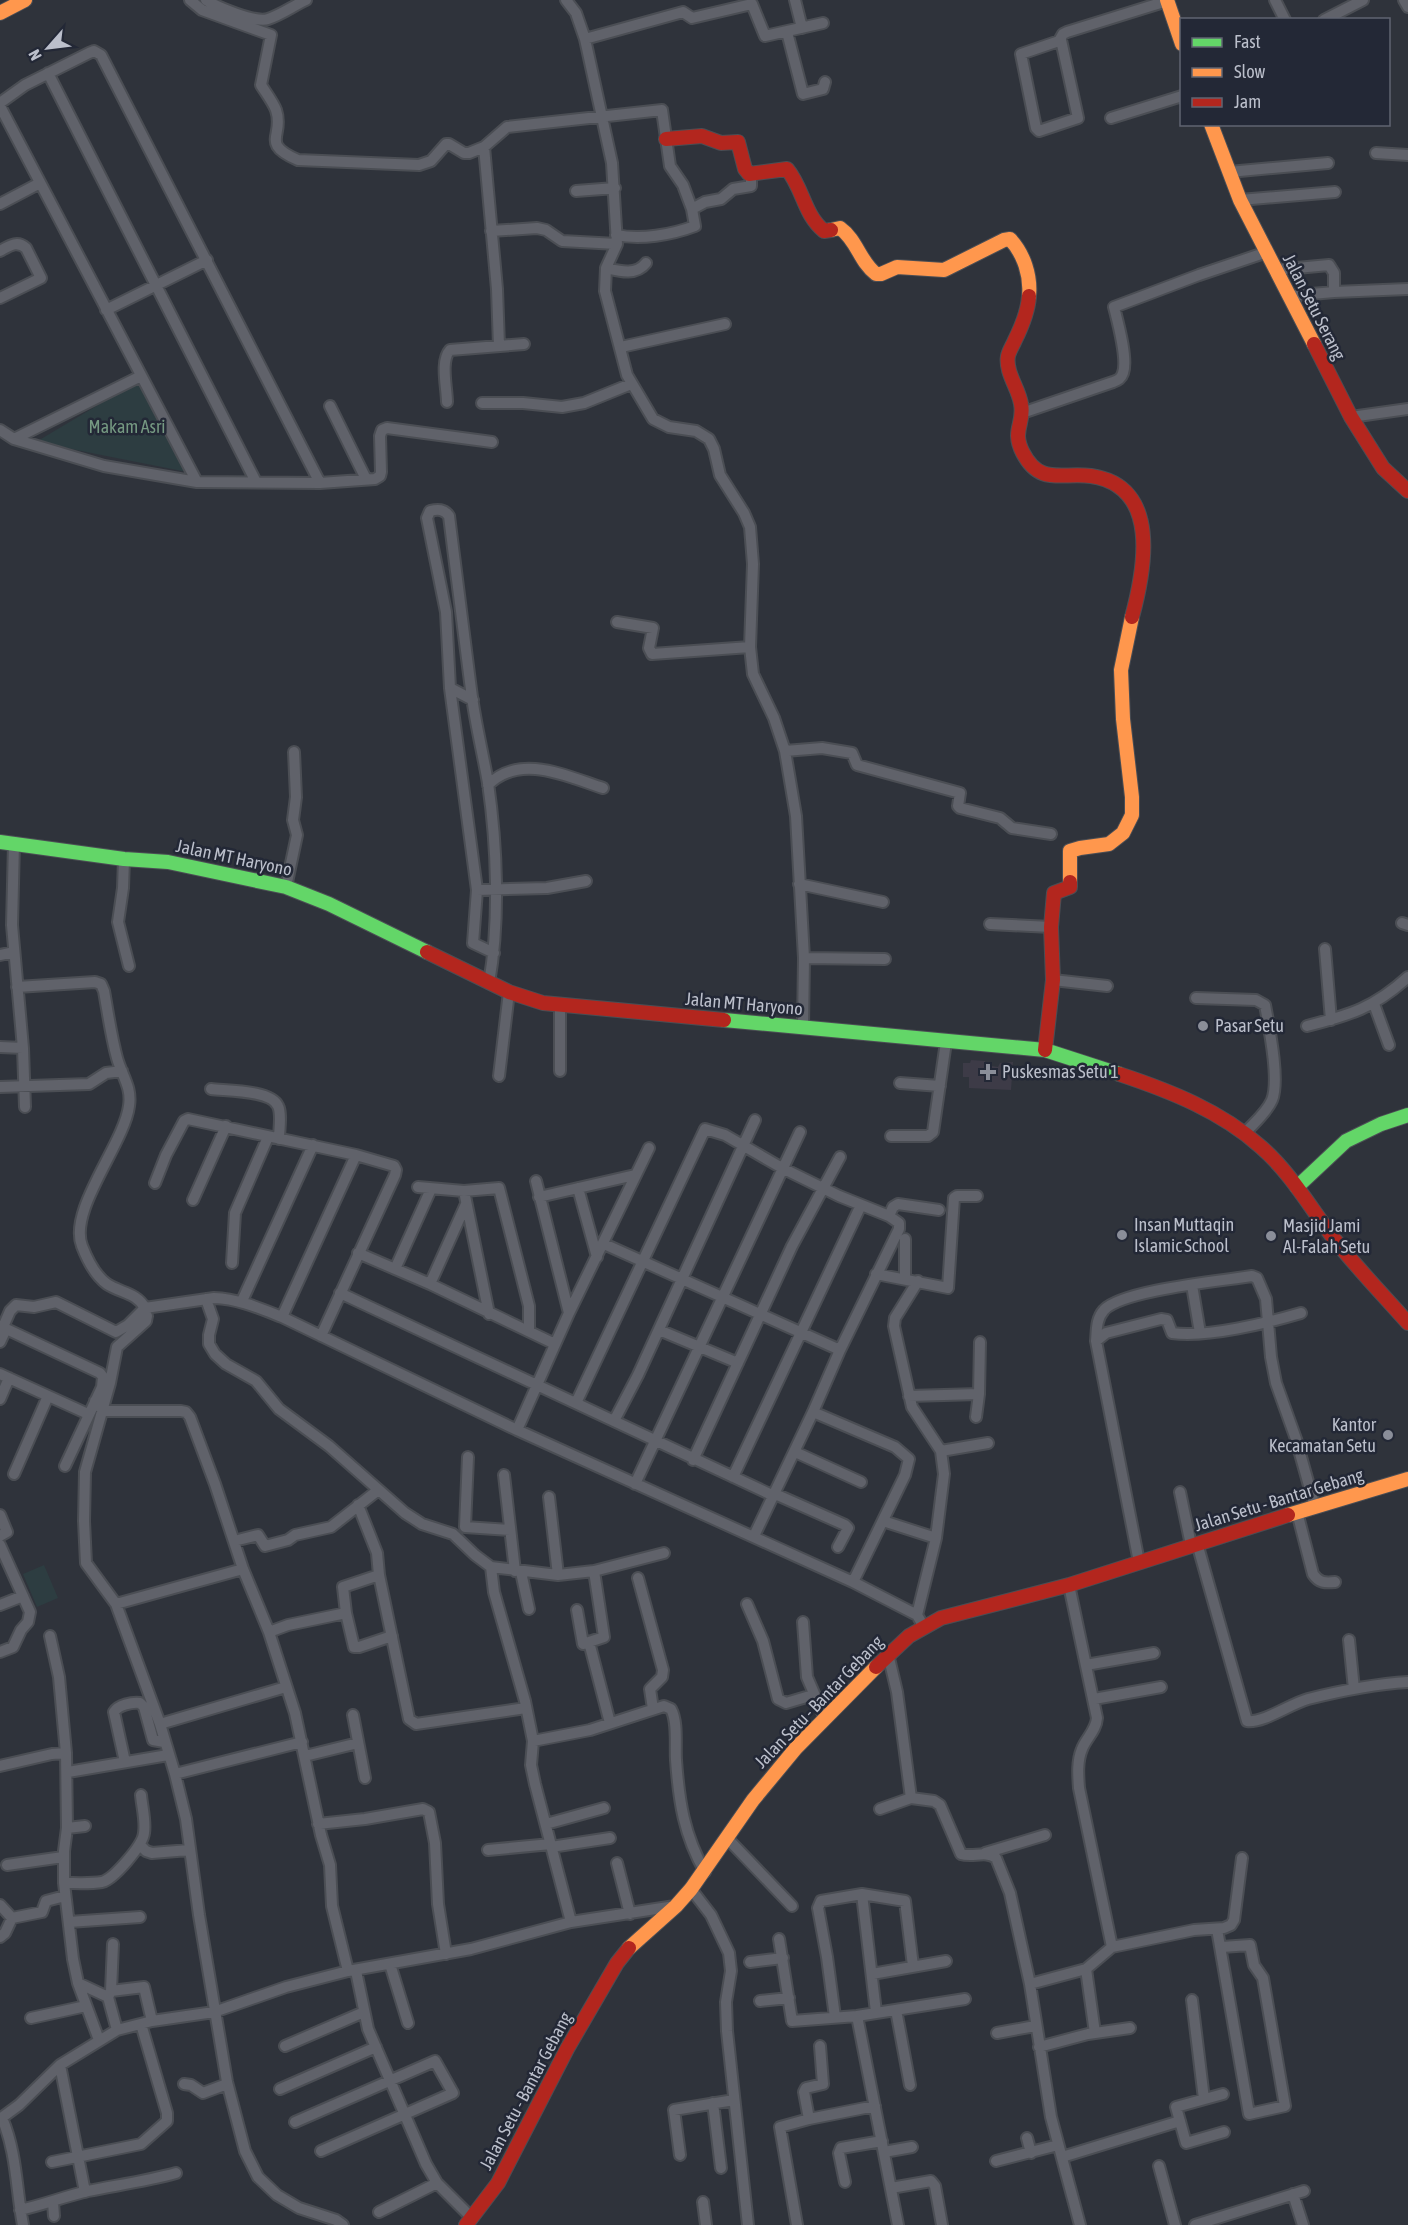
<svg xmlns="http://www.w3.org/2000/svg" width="1408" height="2225" viewBox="0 0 1408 2225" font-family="'Asap Condensed',sans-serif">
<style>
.medical{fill:#3d3b47}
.green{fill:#2d3d41}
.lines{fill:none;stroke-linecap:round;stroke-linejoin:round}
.street-casing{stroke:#4b4e54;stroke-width:14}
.fast-casing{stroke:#4b4e54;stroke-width:16}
.slow-casing{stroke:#4b4e54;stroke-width:16}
.jam-casing{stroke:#4b4e54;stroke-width:16}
.street{stroke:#60626a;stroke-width:10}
.fast{stroke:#63d668;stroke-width:14}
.slow{stroke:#ff974d;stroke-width:14}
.jam{stroke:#b3261e;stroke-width:14}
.poi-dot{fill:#8a8e99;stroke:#232836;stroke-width:2}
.labels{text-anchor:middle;stroke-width:5;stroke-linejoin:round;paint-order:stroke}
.street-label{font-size:18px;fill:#bbbfcb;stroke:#232836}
.park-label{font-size:18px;fill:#759982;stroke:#232836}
.poi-label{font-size:18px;fill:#bbbfcb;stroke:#232836;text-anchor:start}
</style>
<rect width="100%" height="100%" fill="#2f333b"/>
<path class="medical" d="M971 1060 985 1061 986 1065 998 1067 1000 1063 1013 1062 1011 1090 969 1088V1077H963V1063H970Z"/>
<path class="green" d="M140 380 187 472 36 442Z
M44 1565 58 1598 37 1607 23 1574Z"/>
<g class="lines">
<defs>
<path id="street" d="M190 0 202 10 271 35 261 85C266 93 273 102 276 110 285 136 259 143 298 160L419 165 431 161 446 144H449L464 153H469L484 147 507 127 662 110 670 166 683 185 692 209 695 226C671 235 641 240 616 235
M206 0C217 7 255 23 268 19 281 15 293 6 306 0
M566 0 576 13 585 39 612 163 617 244 606 268 605 291 627 375 653 419 669 427 696 431 709 439 714 449 720 475 744 513 750 527 753 564 750 647 753 674 774 718 785 751 796 816 804 958 803 1027
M795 0 802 28
M1275 0 1285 20
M1404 0 1408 7
M1324 20 1363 0
M787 32 803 94 823 89 825 82
M585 39 683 12 692 18 752 4 765 36 823 23
M1061 40 1078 118 1039 131 1036 128 1021 54 1059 41 1063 34 1067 32 1167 1
M48 73 256 482
M0 103 25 85 89 53 94 51 101 55 320 483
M0 106 197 482
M1111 118 1182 96
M484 147 497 289 499 346
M1376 153 1408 155
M1229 172 1328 163
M576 191 615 188
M1240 200 1335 192
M0 204 40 183
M692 209 705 202 721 199 733 189 751 186V174
M491 231 537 228 546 230 562 241 617 244
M0 251C9 246 17 240 26 248L41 278 0 298
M606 268C619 271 636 276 646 263
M1275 270 1329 265 1334 273V292
M1289 296 1334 292 1408 289
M106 310 207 260
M621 347 725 324
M447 402C447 388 440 361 450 350L524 344
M482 403H523L562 407 584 403 631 384
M330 406 366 479
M1022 413 1113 382C1118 380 1121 379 1123 373 1128 359 1118 323 1114 307L1199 275 1267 252
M1351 417 1408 409
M0 430 14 439 104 466 197 482 320 483 375 479 380 476 381 472 380 436 382 430 387 428 492 442
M14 439 141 376
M617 622 653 628 649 648 652 654 750 647
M450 688 473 700
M785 751 822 748 852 753 857 765 960 793 958 806 960 808 1000 818 1012 828 1051 834
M488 785C520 753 566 776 603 788
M14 843 12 925 23 1048 25 1107
M124 859 123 888 118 922 129 966
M799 884 883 902
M286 887 297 835 293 820 296 797 294 752
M477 890 547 888 586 881
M1402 923 1408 925
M990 924 1051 927
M1325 949 1331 1020
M0 955 14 952
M804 958 885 959
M1053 980 1107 986
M489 983C500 921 497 845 488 783 483 754 476 726 472 697 464 637 457 577 449 516 444 509 438 509 430 511L427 518 446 612 450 688 477 890 473 943 494 953
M17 987 95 982 101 984 104 991C108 1013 111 1036 117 1058 122 1076 132 1087 129 1106 124 1144 68 1210 82 1246 87 1259 96 1276 107 1284 121 1293 137 1293 145 1308L214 1298C239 1299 259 1308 282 1317L517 1430 853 1582 917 1615 924 1627
M1196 998 1256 1000 1265 1005C1269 1027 1280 1080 1272 1100 1267 1112 1254 1123 1245 1133
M1374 1004 1389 1045
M560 1005V1071
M1307 1026C1350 1015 1374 1008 1408 977
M0 1047 23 1048
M499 1076 509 992
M900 1083 940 1086
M0 1087 89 1084 106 1073 122 1071
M211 1089C227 1091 271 1090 278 1106 282 1114 279 1129 279 1139
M891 1136H928L933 1132 946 1042
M536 1181 569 1313
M155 1183 166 1155 184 1121 188 1119 356 1155 394 1166 396 1170 395 1175 321 1336
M418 1187 464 1191 499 1188 529 1306V1331
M578 1188 597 1257
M464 1191 489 1314
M539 1197 635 1175
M193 1200 226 1126
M889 1216 893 1207 898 1204 939 1210
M905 1239V1279
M604 1244 840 1350
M358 1253 430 1284 555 1344
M232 1263 235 1213 268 1137
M395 1269 431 1189
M876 1274 948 1288 954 1198 957 1196H977
M430 1284 466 1204
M1192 1285 1200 1333
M340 1293 774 1496
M206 1299 213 1319 209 1335V1344L215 1354 226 1364 256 1381 279 1409 329 1446 405 1513 422 1524 453 1534 475 1555 491 1567 558 1575 594 1571
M242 1301 313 1145
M143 1309 147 1316 146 1321 117 1347 110 1383 85 1472 84 1521 86 1563 116 1604 160 1724 175 1774 186 1819 199 1915 227 2082 245 2151 258 2177 277 2195 299 2208 336 2220 343 2225
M282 1317 356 1155
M0 1326 100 1373 103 1377 102 1387 65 1466
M3 1327 10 1311 16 1305 34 1307 56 1302 116 1332 128 1325 145 1308
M659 1330 738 1363
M1096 1341 1106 1333 1161 1319 1167 1320 1172 1333C1207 1338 1267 1323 1301 1313
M0 1342 6 1329
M0 1374 88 1414
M909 1396 979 1394
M0 1399 9 1378
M95 1401 103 1411H181L186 1412 190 1417 215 1484 243 1569 269 1632 295 1713 321 1835 330 1865 332 1906 348 1971
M576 1403 705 1129 725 1135 782 1168 839 1196 889 1216 899 1223V1229L840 1350 813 1412 754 1536
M813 1412 895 1447 909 1459 905 1475 853 1582
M976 1417 979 1394 980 1342
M614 1421 638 1375 755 1120
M517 1430 569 1313 649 1148
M941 1451 988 1443
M795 1452 861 1482
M468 1457 465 1527 510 1530
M693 1460 792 1246 840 1157
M14 1474 48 1396
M504 1475 515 1571
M733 1477 861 1205
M635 1484 800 1132
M1180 1492 1191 1545
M775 1494 845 1525 848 1528 838 1547
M549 1497 558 1575
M358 1505 377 1553 379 1575 409 1719 416 1724 526 1708
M1297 1512 1313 1574C1319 1583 1325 1583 1335 1582
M0 1515 7 1532 0 1536
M883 1521 936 1538
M234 1541 258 1535 265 1546 288 1540 295 1535 331 1527 377 1491
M1197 1543 1247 1721C1264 1723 1290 1704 1308 1699 1340 1691 1375 1684 1408 1682
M0 1545 30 1612 28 1622 21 1630 13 1647 0 1652
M1139 1562 1096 1341C1097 1330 1096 1319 1104 1310 1123 1290 1222 1281 1252 1276L1257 1278 1266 1299 1271 1357 1276 1383 1296 1439 1315 1507
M491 1567 494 1592 525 1701 533 1741 531 1765 535 1784 571 1922
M521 1572 529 1609
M638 1578 663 1670 662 1677 650 1689 653 1709
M116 1604 243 1569
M747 1604 763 1641 778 1699 786 1703 813 1695
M0 1605 23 1596
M577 1610 583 1644 604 1637 594 1571 664 1553
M346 1613 343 1587 379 1575
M917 1615 936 1538 944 1474 941 1451 912 1407 894 1326 895 1318 918 1281
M803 1622 807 1677 825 1719
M269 1632 288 1625 346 1613 354 1647H359L392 1636
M50 1636 59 1677 66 1753
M1349 1640 1354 1689
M589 1642 610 1723
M888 1654 897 1692 911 1798 934 1801 940 1805 961 1854C973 1858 985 1850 996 1858L1010 1893 1030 1984 1051 2117 1080 2225
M1086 1665 1154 1653
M1094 1699 1161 1687
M353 1715 365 1778
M160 1724 286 1687
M533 1741 590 1730 664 1706 671 1709C678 1722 675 1745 676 1760 679 1802 684 1835 705 1872
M305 1756 358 1743
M125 1762 114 1712C118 1705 132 1702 140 1703L144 1707 153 1740 164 1742
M0 1766 52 1754 66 1753 67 1828 64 1851V1883L73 1959 78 1983 99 2040
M68 1772 168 1755
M175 1774 302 1742
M880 1809 911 1798
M318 1824 365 1819 423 1809 429 1812 435 1843 438 1904 446 1954
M546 1824 604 1808
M67 1828 85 1826
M727 1838 792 1906
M140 1845 146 1851 152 1853 189 1850
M551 1847 610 1838
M488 1850 551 1844
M985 1853 1045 1835
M617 1863 630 1914
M7 1865 63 1857
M64 1883C76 1883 90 1884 102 1882 114 1879 143 1845 144 1833 146 1821 142 1807 141 1795
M691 1889 711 1915 729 1953 731 1971 726 2002 727 2031 748 2225
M862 1894 876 2012
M0 1905 12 1918
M69 1922 140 1917
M1217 1929 1249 2114 1285 2106 1263 1978 1254 1965 1250 1945 1222 1947
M0 1937 5 1933 12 1918 42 1912 46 1901 65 1896
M779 1939 792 2021 857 2016 965 1999
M1112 1947 1194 1930 1224 1928 1231 1925 1234 1920 1242 1858
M750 1962 783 1958
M390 1964 408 2023
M1086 1969 1095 2033
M356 1971 368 2029 426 2164 437 2183 472 2218
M872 1974 946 1961
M78 1983 108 1997 111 1991 144 1987 152 2021
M1030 1984 1086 1969 1112 1947 1079 1788C1078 1775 1077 1761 1082 1749 1086 1738 1096 1731 1097 1718L1069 1585
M111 1991 113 1944
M108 1997 117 2030
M1192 2000 1204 2099
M760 2001 789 1998
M896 2010 910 2085
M857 2016 898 2225
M835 2017 827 1957 818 1908 821 1901 862 1894 905 1901 913 1966
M31 2018 86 2006
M997 2033 1035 2026
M285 2046 364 2012
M1039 2047 1088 2034 1130 2028
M60 2065 85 2192
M184 2084 191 2085 203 2093 227 2084
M280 2089 376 2047
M1223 2094 1176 2107 1186 2143 1224 2132
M713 2103 721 2168
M2 2118C17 2153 16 2189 23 2225
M0 2119 19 2105 60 2065 117 2030 152 2021 214 2012 286 1987 348 1971 471 1949 571 1922 675 1906
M809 2119 804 2092 806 2088 823 2084 820 2046
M295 2122 435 2061 453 2093 321 2151
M1027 2138 1031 2153
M884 2152 912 2147
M680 2155 674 2110 734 2100
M1062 2157 1180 2121
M996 2161 1058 2145
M52 2162 141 2144 167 2121V2113L141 2024
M1159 2166 1175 2225
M845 2182 839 2153 841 2148 882 2141
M891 2188 931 2181 935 2186 942 2225
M1293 2194 1303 2225
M53 2202 54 2216
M703 2202 706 2225
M20 2210C43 2205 66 2196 88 2191 118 2185 147 2181 176 2173
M379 2212 437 2183
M797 2225 780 2127 809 2119 875 2106
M1195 2225 1304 2191"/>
<path id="fast" d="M0 842 124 859 168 862 286 887 329 904 427 952
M724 1020 1045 1050 1119 1074
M1297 1187 1346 1141 1381 1124 1408 1115"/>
<path id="slow" d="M1167 0 1182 44
M0 13 25 0
M1211 124 1240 200 1314 344
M831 230 840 228C857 240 860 262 876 274H881L897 267 944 270 1004 240 1010 239C1024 254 1031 276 1029 296
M1070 882V851L1080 848 1109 844 1123 833 1132 815V797L1123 719 1121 670 1132 617
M1288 1515 1408 1479
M629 1948 676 1906 691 1889 753 1800 796 1748 876 1667"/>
<path id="jam" d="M666 139 702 136 721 143 738 142 745 169 749 174 787 169C803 188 804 215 824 231L831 230
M1029 296C1028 312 1022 326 1015 340 1013 345 1009 351 1008 356 1005 372 1019 389 1021 404 1025 424 1011 430 1023 453 1040 486 1062 472 1091 476 1161 486 1145 569 1132 617
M1314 344 1351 417 1383 468 1408 491
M427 952 509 992 543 1003 724 1020
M1045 1050 1053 980 1051 927 1054 893 1070 887V882
M1119 1074C1170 1091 1221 1111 1261 1147 1291 1173 1311 1209 1335 1240 1358 1269 1384 1296 1408 1323
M876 1667 909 1636 941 1618 1069 1585 1288 1515
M466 2225 498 2183 567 2049 617 1963 629 1948"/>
</defs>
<use href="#street" class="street-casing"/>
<use href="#fast" class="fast-casing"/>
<use href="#slow" class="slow-casing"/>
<use href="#jam" class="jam-casing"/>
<use href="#street" class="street"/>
<use href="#fast" class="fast"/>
<use href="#slow" class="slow"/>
<use href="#jam" class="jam"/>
</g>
<g class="poi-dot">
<circle cx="1203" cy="1026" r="6"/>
<path d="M985 1063h6v6h6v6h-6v6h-6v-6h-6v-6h6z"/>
<circle cx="1122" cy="1235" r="6"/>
<circle cx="1271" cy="1236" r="6"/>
<circle cx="1388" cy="1435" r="6"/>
</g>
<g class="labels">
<g class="street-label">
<text transform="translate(1314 307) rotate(63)" y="6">Jalan Setu Serang</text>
<text transform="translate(234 858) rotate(12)" y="6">Jalan MT Haryono</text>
<text transform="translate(744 1004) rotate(5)" y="6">Jalan MT Haryono</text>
<text transform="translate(1279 1500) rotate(-17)" y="6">Jalan Setu - Bantar Gebang</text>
<text transform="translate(819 1702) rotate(-46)" y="6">Jalan Setu - Bantar Gebang</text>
<text transform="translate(526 2091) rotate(-62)" y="6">Jalan Setu - Bantar Gebang</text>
</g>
<g class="park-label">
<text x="127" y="433">Makam Asri</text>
</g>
<g class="poi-label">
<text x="1215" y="1032">Pasar Setu</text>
<text x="1002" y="1078">Puskesmas Setu 1</text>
<text x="1134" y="1231">Insan Muttaqin<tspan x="1134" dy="21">Islamic School</tspan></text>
<text x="1283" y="1232">Masjid Jami<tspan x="1283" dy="21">Al-Falah Setu</tspan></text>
<text x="1376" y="1431" text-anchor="end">Kantor<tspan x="1376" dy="21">Kecamatan Setu</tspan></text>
</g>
</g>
<rect x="1180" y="18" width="210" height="108" fill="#232836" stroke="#606472" stroke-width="1.5"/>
<rect x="1192" y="38" width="30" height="9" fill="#63d668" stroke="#606472" stroke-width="1.5"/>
<text x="1234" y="48" font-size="18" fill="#bbbfcb">Fast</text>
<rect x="1192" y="68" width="30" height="9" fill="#ff974d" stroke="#606472" stroke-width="1.5"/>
<text x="1234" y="78" font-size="18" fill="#bbbfcb">Slow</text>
<rect x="1192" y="98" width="30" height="9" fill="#b3261e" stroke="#606472" stroke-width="1.5"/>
<text x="1234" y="108" font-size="18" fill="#bbbfcb">Jam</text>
<g transform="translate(48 48) rotate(242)" stroke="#232836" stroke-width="4.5" paint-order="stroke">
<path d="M0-4.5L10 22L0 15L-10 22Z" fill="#bbbfcb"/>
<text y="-9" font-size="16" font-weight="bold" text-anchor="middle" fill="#bbbfcb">N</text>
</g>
</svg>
